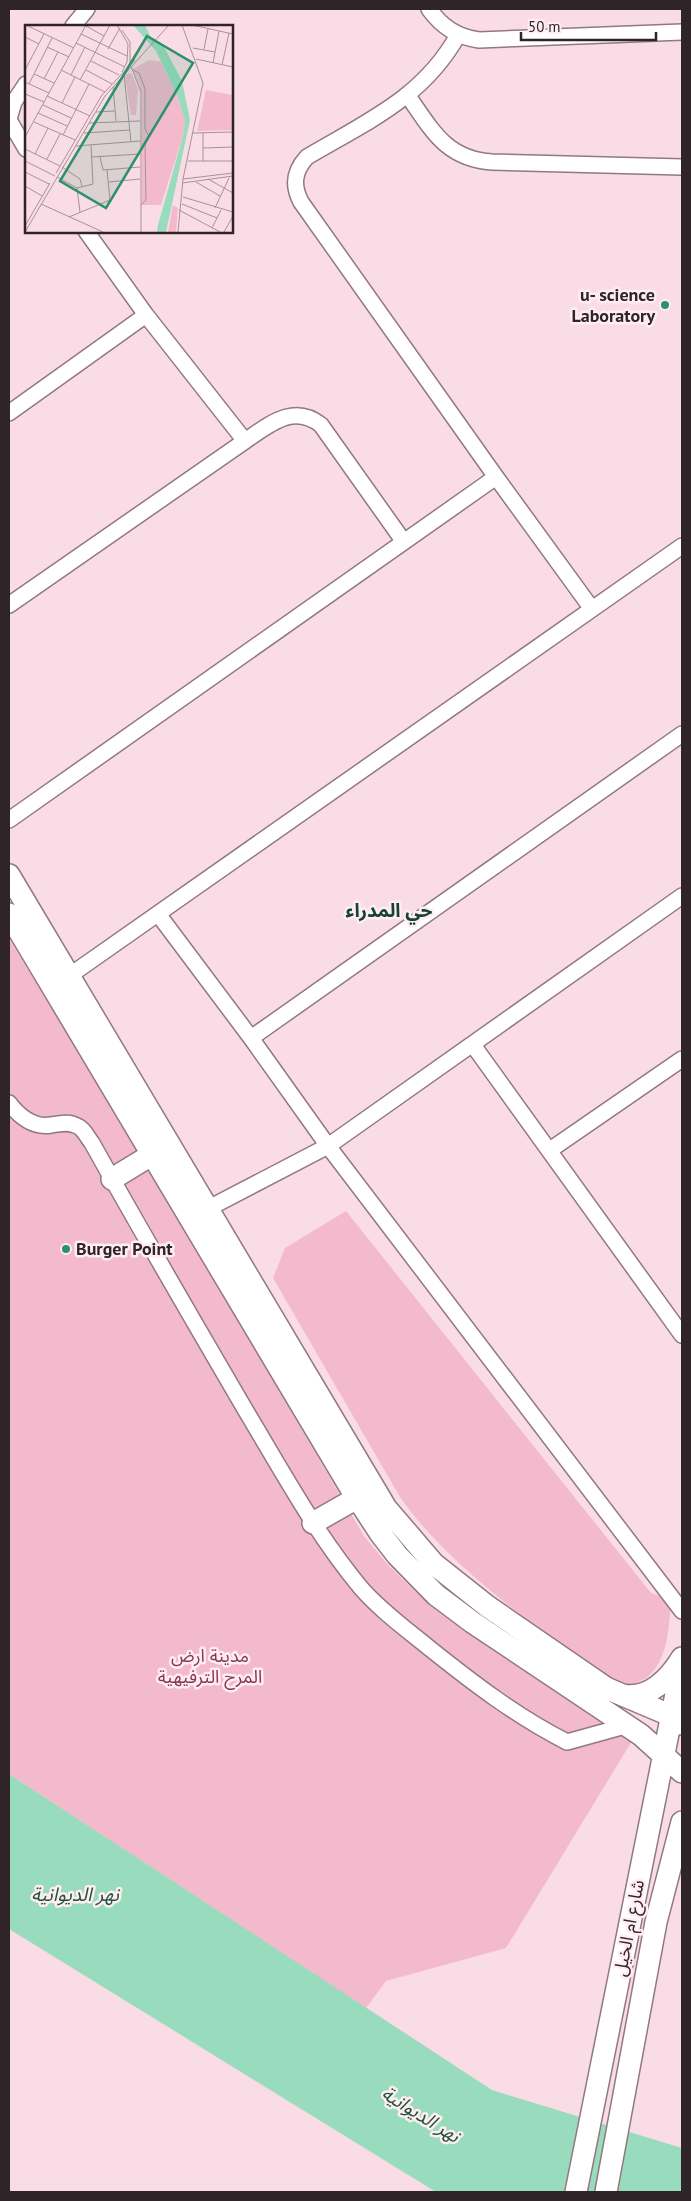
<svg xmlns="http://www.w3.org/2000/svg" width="691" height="2201" viewBox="0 0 691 2201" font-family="'PT Sans','Noto Sans Arabic',sans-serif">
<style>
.green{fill:#f3bace}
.water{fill:#98dcbd}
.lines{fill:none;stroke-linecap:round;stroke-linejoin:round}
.minor-casing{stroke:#927881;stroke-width:18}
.secondary-casing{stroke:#927881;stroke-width:24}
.minor{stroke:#fff;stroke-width:15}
.secondary{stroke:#fff;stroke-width:21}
.poi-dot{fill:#2d916c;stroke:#ffedf2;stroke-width:2}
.labels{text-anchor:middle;stroke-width:5;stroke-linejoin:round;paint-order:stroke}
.poi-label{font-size:18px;font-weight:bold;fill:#2f2428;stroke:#ffedf2;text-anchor:end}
.park-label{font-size:18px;fill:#843758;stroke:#ffedf2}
.street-label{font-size:18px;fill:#2f2428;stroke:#ffedf2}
.neighbourhood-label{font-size:19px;font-weight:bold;fill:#164432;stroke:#ffedf2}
.water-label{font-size:19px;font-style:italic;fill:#1e533e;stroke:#ffedf2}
.inset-road{fill:none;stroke:#a89299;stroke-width:1}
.view{fill:#2d916c;fill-opacity:0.15;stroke:#2d916c;stroke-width:2.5}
.inset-edge{fill:none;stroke:#2f2428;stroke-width:2.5}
</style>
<rect width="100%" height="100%" fill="#f9dce5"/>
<path class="green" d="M9 938 138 1151 364 1536 388 1565 417 1593 524 1671 632 1741 506 1948 386 1981 366 2008 9 1774Z
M346 1211 651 1593 671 1600C669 1628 668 1672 636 1683 625 1686 608 1682 599 1677 585 1671 564 1650 551 1639 497 1596 440 1554 400 1497L273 1278 285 1248Z"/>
<path class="water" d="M9 1774 492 2090 682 2148V2192H436L9 1929Z"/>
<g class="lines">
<defs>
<path id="minor" d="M429 9C442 27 457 37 479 40L682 32
M73 26 87 9
M458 35C423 98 366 122 307 157 294 171 292 185 301 202L496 477 592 609
M408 96C432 130 446 159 492 162L682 167
M9 119 14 102 26 84
M9 120 26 149
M86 231 146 315 245 441
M9 413 146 315
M9 605 245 441C269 425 293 403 321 425L404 542
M9 820 496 477
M158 914 251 1038 328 1146 682 1611
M69 976 682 546
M251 1038 682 734
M473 1045 682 1335
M9 1103C19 1116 33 1128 51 1125 60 1124 68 1121 77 1126 83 1128 88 1138 92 1143 142 1233 194 1322 246 1411 282 1471 316 1534 361 1588 380 1610 406 1629 428 1647 473 1683 516 1716 567 1742L625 1726
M550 1150 682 1059
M209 1208 328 1146 682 896"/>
<path id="secondary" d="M9 875 386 1508 434 1564 487 1606 606 1688 672 1716 682 1724
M9 914 350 1487 380 1533 397 1555 436 1595 472 1622 641 1735 682 1772
M112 1179 153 1154
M313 1523 357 1498
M623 1695C649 1700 670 1678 682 1658
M576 2192 682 1664
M606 2192 656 1922 682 1822"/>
</defs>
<use href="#minor" class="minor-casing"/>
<use href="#secondary" class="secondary-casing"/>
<use href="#minor" class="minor"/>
<use href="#secondary" class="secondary"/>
</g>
<g class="poi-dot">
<circle cx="665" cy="305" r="5"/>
<circle cx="66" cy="1249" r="5"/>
</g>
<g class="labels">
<g class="poi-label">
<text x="655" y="301">u- science<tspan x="655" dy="21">Laboratory</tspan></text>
<text x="76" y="1255" text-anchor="start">Burger Point</text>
</g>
<g class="park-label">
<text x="210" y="1662">مدينة ارض<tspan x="210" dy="21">المرح الترفيهية</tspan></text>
</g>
<g class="street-label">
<text transform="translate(629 1928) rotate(-79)" y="6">شارع ام الخيل</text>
</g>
<g class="neighbourhood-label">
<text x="389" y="917">حي المدراء</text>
</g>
<g class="water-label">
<text x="75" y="1901">نهر الديوانية</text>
<text transform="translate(421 2114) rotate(32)" y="7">نهر الديوانية</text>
</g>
</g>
<g transform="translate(25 25)">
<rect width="208" height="208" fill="#f9dce5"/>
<path d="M124 35 136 37 152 70 160 96 158 111 136 180H117V68L108 44ZM103 48 107 49 113 64 111 90H106L100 51ZM181 65 207 70V105L172 106ZM148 180 153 183 151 207H143Z" fill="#f3bace"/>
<path d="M108 0H120L125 11 138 20 157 56 165 95 141 207H132L133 200 158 111 160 96 152 70 131 26Z" fill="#98dcbd"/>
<path class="inset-road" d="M1 0 49 23M92 0 103 19 102 37 97 47M167 0 208 9M61 1 79 11M97 5 105 17V38M56 9 102 31M0 12 14 19M51 18 100 42M22 22 44 32M168 23 190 27M83 24 95 3M179 24 183 4M171 34 208 42M66 36 94 50M188 38 194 6M197 40 204 8M106 41 116 67V207M0 45 19 9M36 45 80 67M61 45 87 59M108 45 114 48 120 64V104L124 111 120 119 121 175 116 180M9 49 29 58M99 49 106 117M46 50 60 22M19 54 33 27M55 55 85 0M0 57 24 68M4 59 27 13M88 62 91 96M0 69 19 77M22 71 65 91M37 78 50 52M18 80 46 93M71 87 90 86M13 88 42 101M9 97 50 115M64 98 115 96M59 108 105 105M168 108 208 107M178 108V136M38 110 64 59M0 112 61 0M51 121 115 116M178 123 208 122M0 124 35 141M10 129 23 103M67 132 115 129M75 132 78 145 115 142M22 134 35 109M0 136 30 151M163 136H208M37 142 55 154 57 161M0 147 24 159M31 148 77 70 110 35M32 152 52 163 55 187M158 154 208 148M183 154 208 168M84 157 115 154M171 157 195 171M157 158 208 151M0 161 17 171M52 163 68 159 66 120M158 172 208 187M16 179 78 207M157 179 192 193M190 183 204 153M154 185 195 207M44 192 85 175 82 145M0 201 25 158M187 203 196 185M0 207 80 71 144 0M153 207 158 154 178 58 157 0M199 207 208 191"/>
<path class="view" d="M122 11 168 38 81 183 35 156Z"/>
<rect width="208" height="208" class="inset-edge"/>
</g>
<rect width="691" height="2201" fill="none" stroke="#2f2428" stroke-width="20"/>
<path d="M521 32v8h135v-8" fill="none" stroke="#2f2428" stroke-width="2.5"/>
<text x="528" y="32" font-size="15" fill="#2f2428" stroke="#ffedf2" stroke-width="4" paint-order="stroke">50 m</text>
</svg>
